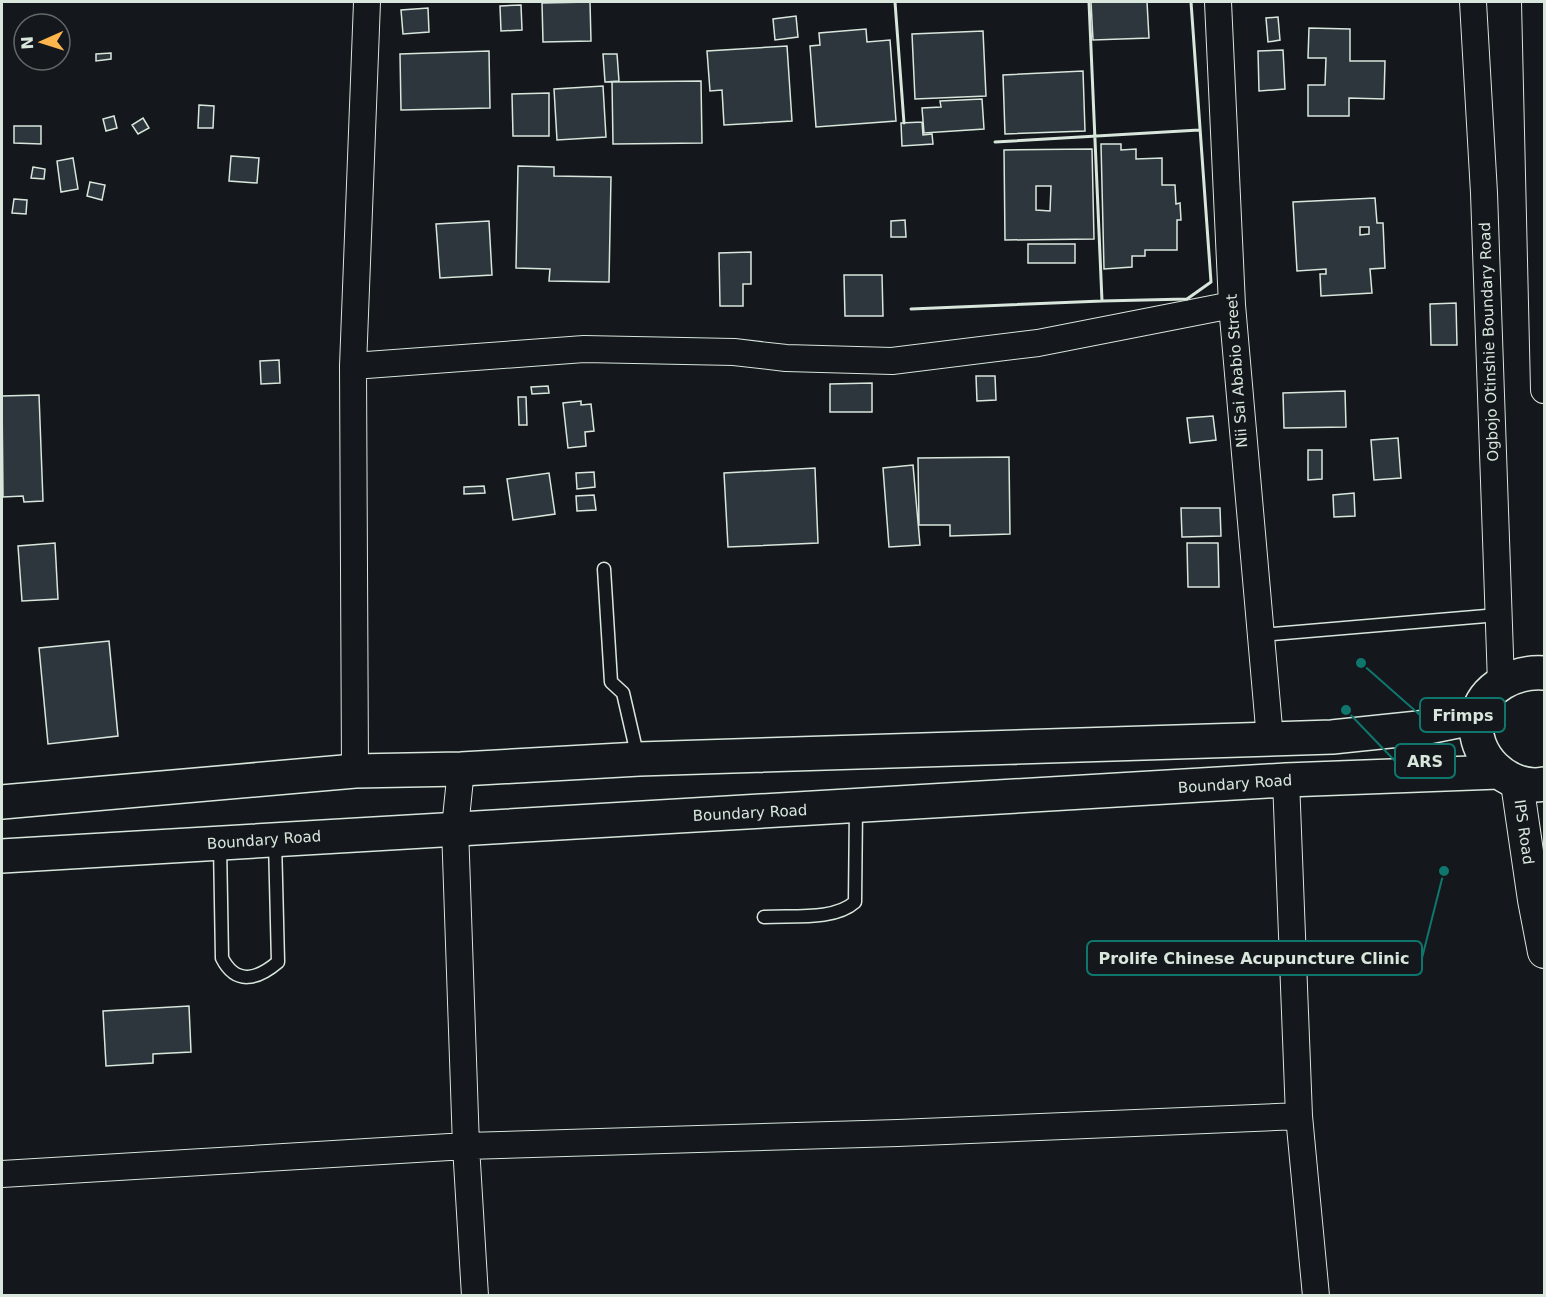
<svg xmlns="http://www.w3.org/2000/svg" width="1546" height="1297" viewBox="0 0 1546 1297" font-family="'DejaVu Sans',sans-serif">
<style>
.building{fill:#2c363c;stroke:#d8e6dc;stroke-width:1.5;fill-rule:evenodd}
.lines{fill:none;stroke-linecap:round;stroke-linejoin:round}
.service-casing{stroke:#d8e6dc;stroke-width:15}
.minor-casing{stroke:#d8e6dc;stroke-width:28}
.tertiary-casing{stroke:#d8e6dc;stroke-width:34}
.secondary-casing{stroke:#d8e6dc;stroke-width:36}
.service{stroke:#14181c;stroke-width:12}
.minor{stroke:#14181c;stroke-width:26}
.tertiary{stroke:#14181c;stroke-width:32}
.secondary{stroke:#14181c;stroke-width:33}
.wall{stroke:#d8e6dc;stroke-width:3}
.labels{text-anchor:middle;stroke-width:4.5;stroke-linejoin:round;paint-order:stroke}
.street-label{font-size:15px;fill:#d8e6dc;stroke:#14181c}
.leader{fill:none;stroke:#0f766e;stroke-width:2}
.callout-dot{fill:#0f766e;stroke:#14181c;stroke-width:2}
.callout{fill:#14181c;stroke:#0f766e;stroke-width:2}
.callout-label{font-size:16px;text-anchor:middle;font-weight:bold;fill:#d8e6dc}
</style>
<rect width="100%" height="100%" fill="#14181c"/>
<path class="building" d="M590 2 591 41 543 42 542 3Z
M1091 2H1147L1149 38 1093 40Z
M521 5 522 30 501 31 500 6Z
M428 8 429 32 403 34 401 10Z
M796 16 798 37 775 40 773 19Z
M1278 17 1280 40 1268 42 1266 18Z
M1309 28 1350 29V61H1385L1384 99 1349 98V116H1308V85H1325L1326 58H1308Z
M866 29 867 42 890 40 896 121 816 127 810 46 820 45 819 33Z
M983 31 986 96 915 99 912 34Z
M787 46 792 121 724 125 722 90 710 91 707 51Z
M1283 50 1285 89 1259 91 1258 51Z
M489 51 490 108 401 110 400 54Z
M111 53V59L96 61V54Z
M603 54H617L619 81 605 82Z
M1083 71 1085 131 1005 134 1003 75Z
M701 81 702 143 613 144 612 82Z
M603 86 606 137 557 140 554 89Z
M549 93V136H513L512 94Z
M982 99 984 129 924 133 922 108 941 107 940 101Z
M199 105 214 106 213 128H198Z
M114 116 117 128 106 131 103 119Z
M143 118 149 128 138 134 132 125Z
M922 122 923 135 932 134 933 144 902 146 901 123Z
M14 126H41V144L14 143Z
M1101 144H1121V150L1136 149V159L1162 158V185H1175L1176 204 1180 203 1181 220H1177V250H1145V256H1132V267L1104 269Z
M1092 149 1094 239 1005 240 1004 150ZM1036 186H1051L1050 211 1036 210Z
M231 156 259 158 257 183 229 181Z
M73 158 78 189 61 192 57 161Z
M518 166 554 167V176L611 177 609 282 549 281 550 269 516 268Z
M33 167 45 169 44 179 31 178Z
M90 182 105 185 102 200 87 196Z
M1375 198 1377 223H1383L1385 268 1370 269 1372 293 1321 296 1320 274H1326V269L1297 271 1293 202ZM1360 227H1369V234L1360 235Z
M14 199 27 200 26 214 12 213Z
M905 220 906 237H891V221Z
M489 221 492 275 440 278 436 224Z
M1028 244H1075V263H1028Z
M751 252V284H743V306H720L719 253Z
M844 275H882L883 316H845Z
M1456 303 1457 345H1431L1430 304Z
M279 360 280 383 261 384 260 361Z
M976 376H995L996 400 977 401Z
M872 383V412H830V384Z
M548 386 549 393 532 394 531 387Z
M1345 391 1346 427 1284 428 1283 393Z
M39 395 43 501 24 502 23 496 3 497 2 396Z
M518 397H526L527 425H519Z
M581 401V405L591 404 594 431 585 432 586 446 568 448 563 403Z
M1213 416 1216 440 1190 443 1187 418Z
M1398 438 1401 478 1374 480 1371 440Z
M1308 450H1322V479L1308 480Z
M1009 457 1010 534 950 536V525H919L918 458Z
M913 465 920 545 889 547 883 468Z
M815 468 818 543 728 547 724 473Z
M594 472 595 487 577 489 576 473Z
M549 473 555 514 513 520 507 479Z
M484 486 485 493 464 494V487Z
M1354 493 1355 516 1334 517 1333 495Z
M594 495 596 510 577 511 576 496Z
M1181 508H1220L1221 536 1182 537Z
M55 543 58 599 22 601 18 546Z
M1187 543H1218L1219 587H1188Z
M109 641 118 736 48 744 39 648Z
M189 1006 191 1052 153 1054V1063L106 1066 103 1011Z"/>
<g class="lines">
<defs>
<path id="service" d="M604 569 611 682 623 693 638 758
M1260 635 1498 615
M220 845 222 958C236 986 258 979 278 962L275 841
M764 917C791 915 834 921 855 902L856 807"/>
<path id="minor" d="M1218 2 1232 305 1270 739
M1473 2 1484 193 1501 683
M1535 2 1544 390
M353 366 584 349 734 352 786 358 892 361 1038 343 1232 305
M461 769 455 828 466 1146 475 1296
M355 771 353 366 367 2
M1286 780 1299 1116 1316 1296
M2 1174 466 1146 898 1133 1299 1116"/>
<path id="tertiary" d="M1517 783 1534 900 1544 952"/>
<path id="secondary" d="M1544 673C1517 671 1483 686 1477 717 1470 755 1508 791 1544 784
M2 802 355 771 461 769 639 759 1332 737 1428 727 1477 717
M2 856 1286 780 1498 772"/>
</defs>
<use href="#service" class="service-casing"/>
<use href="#minor" class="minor-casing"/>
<use href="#tertiary" class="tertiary-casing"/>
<use href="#secondary" class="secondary-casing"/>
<use href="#service" class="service"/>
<use href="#minor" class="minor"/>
<use href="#tertiary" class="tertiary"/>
<use href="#secondary" class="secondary"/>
<path class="wall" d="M895 2 904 123
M1089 2 1102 301 1187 299 1211 282 1191 2
M995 142 1199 130
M911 309 1102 301"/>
</g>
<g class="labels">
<g class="street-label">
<text transform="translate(1489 342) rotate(-92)" y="5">Ogbojo Otinshie Boundary Road</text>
<text transform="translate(1237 371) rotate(-94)" y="5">Nii Sai Ababio Street</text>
<text transform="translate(1235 784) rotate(-4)" y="5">Boundary Road</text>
<text transform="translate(750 813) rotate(-3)" y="5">Boundary Road</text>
<text transform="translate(1524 832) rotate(82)" y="5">IPS Road</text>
<text transform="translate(264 840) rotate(-4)" y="5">Boundary Road</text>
</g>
</g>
<path class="leader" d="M1361 663L1420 715M1346 710L1395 761M1444 871L1422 958"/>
<g class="callout-dot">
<circle cx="1361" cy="663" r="6"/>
<circle cx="1346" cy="710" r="6"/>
<circle cx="1444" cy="871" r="6"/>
</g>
<g class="callout">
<rect x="1420" y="698" width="85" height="34" rx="6"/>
<rect x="1395" y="744" width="60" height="34" rx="6"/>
<rect x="1087" y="941" width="335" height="34" rx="6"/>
</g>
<g class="callout-label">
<text x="1463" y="721">Frimps</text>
<text x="1425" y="767">ARS</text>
<text x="1254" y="964">Prolife Chinese Acupuncture Clinic</text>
</g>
<rect width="1546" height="1297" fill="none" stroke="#d8e6dc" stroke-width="6"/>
<g transform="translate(42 42) rotate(267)"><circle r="28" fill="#14181c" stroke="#626a69" stroke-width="1.5"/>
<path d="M0-4.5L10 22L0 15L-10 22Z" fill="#ffb74d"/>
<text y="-9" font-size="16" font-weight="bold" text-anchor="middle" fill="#d8e6dc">N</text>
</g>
</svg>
